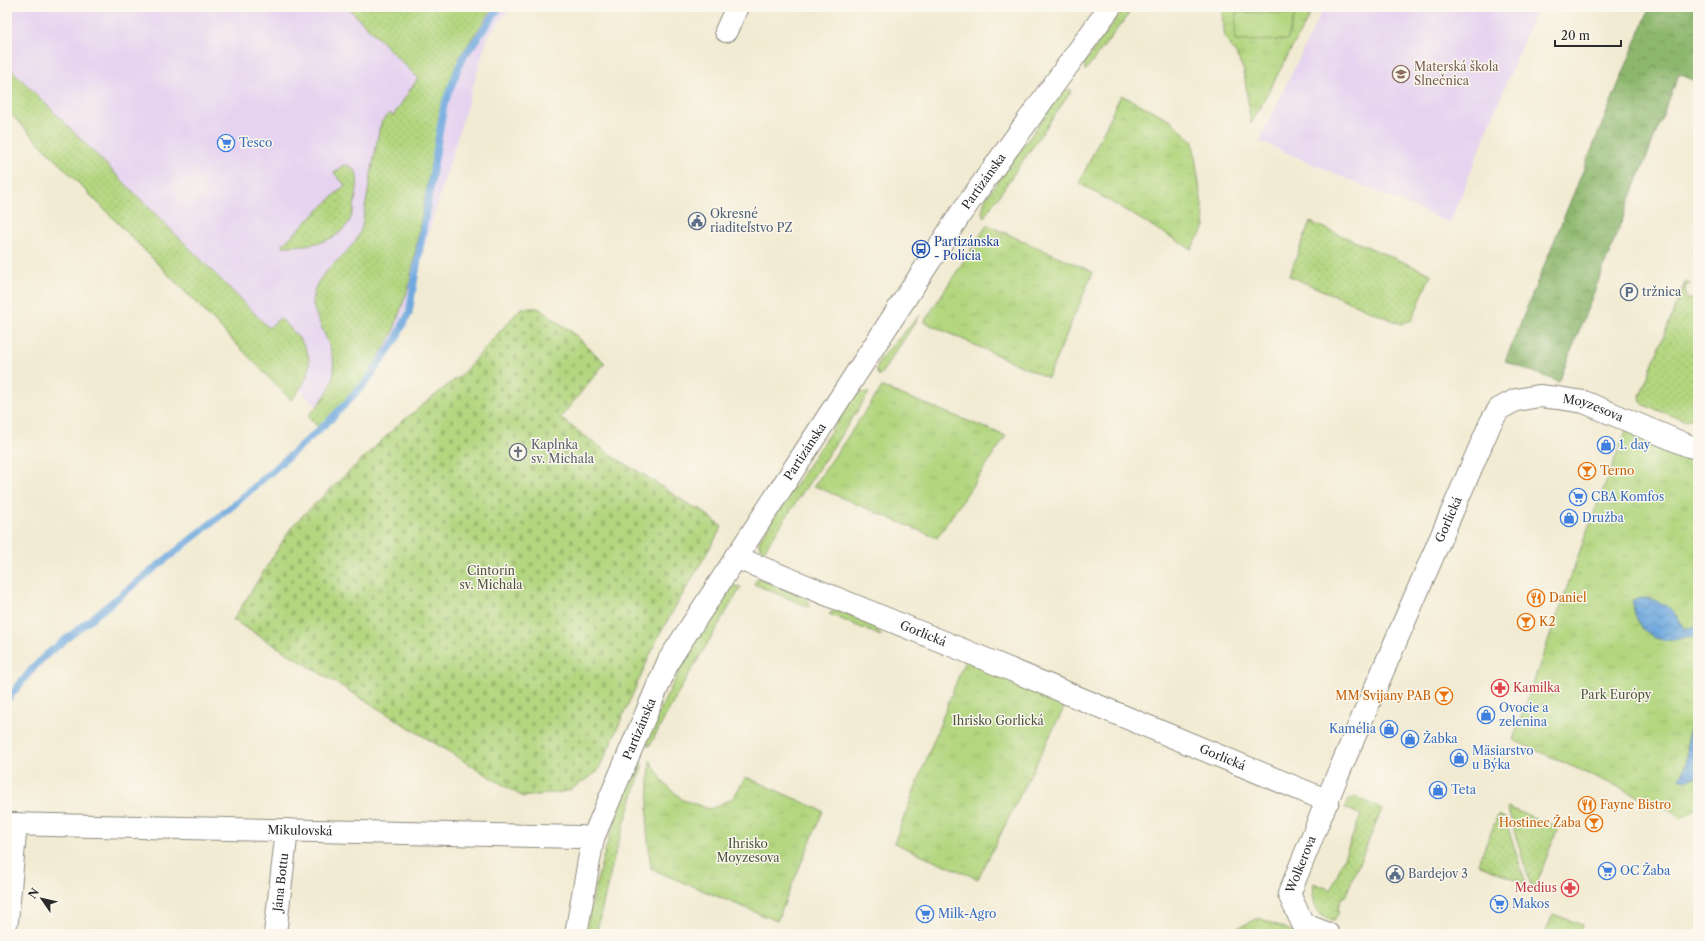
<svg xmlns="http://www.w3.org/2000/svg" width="1705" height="941" viewBox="0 0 1705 941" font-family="'Libre Caslon Text',serif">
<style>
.built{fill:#e6d3f0}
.grass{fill:url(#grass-dots);stroke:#6f8055}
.forest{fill:url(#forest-crowns);stroke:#5c714c}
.cemetery{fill:url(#cemetery-stones);stroke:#6f8055}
.park{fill:url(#park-tufts);stroke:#6f8055}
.pitch{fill:#b3d67f;stroke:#6f8055}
.water{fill:url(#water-waves);stroke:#4d6a85}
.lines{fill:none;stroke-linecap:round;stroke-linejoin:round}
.stream{stroke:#6fa9df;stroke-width:7}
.minor-casing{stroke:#8e8b7f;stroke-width:24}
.minor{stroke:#fff;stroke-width:22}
.labels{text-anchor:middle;stroke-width:3;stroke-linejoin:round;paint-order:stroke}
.education-label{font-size:12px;fill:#785e54;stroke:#fbf7ec;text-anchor:start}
.shop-label{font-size:12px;fill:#366cbe;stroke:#fbf7ec;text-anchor:start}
.street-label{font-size:12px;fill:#2b2b2b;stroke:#fbf7ec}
.service-label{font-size:12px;fill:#4e5e75;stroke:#fbf7ec;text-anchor:start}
.transit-label{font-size:12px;fill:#164399;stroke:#fbf7ec;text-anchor:start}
.worship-label{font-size:12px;fill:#5b616d;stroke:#fbf7ec;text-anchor:start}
.food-label{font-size:12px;fill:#c56008;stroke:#fbf7ec;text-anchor:start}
.park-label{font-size:12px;fill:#4d5640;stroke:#fbf7ec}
.health-label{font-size:12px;fill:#be3a42;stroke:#fbf7ec;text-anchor:start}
</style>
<defs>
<pattern id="grass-dots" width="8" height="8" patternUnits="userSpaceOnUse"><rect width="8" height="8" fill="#b3d67f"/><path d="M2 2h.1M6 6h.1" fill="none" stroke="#9ab86e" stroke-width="1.8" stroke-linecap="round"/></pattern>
<pattern id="forest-crowns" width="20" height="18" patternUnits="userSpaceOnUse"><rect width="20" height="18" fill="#8eb76e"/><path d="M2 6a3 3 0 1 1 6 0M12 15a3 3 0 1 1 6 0" fill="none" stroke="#74955b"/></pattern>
<pattern id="cemetery-stones" width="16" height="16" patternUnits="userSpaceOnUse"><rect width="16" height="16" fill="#b3d67f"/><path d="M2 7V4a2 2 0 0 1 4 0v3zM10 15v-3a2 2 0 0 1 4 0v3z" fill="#9ab86e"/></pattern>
<pattern id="park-tufts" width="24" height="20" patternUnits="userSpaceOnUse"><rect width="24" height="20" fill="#b3d67f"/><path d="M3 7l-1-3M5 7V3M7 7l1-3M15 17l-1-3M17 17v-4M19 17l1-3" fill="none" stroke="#9ab86e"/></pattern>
<pattern id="water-waves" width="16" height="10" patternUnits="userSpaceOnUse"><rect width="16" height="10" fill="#6fa9df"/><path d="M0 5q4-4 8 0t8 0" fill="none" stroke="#5b8ab5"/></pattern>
</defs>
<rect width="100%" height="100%" fill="#fbf7ec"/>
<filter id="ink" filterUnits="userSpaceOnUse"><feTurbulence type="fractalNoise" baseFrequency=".025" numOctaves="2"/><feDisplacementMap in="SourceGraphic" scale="8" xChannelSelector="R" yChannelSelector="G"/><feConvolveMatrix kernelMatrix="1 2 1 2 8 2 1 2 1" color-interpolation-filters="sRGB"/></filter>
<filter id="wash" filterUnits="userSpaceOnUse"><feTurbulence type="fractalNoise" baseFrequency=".012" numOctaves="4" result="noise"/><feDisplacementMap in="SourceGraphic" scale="16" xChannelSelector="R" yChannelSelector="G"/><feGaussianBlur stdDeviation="0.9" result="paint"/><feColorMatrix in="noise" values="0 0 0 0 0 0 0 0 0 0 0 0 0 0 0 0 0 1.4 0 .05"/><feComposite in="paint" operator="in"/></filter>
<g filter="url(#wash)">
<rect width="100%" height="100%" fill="#f2ebd3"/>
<path class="built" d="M7 7H511L488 36 398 334 330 420 7 89Z
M1324 7H1537L1450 223 1259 141Z"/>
<path class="grass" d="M347 7H494L460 56 442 104 409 286 392 335 364 381 319 428 308 416C340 383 340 368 321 326 317 317 312 308 313 297 316 268 355 256 362 226L379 130 382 121 390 113 393 116 418 78Z
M1125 7H1134L1085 71 1084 65 1086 60Z
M7 65 269 328 280 318C309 346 323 365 291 400L7 110Z
M1066 90H1072L984 217 982 213 985 199 1061 94Z
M346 165C350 166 354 168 356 172 360 181 354 211 350 220 346 227 339 234 332 238 317 245 298 246 281 246L345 185 334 173 342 166Z
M1310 222 1431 274 1412 320 1401 324 1289 276Z
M1689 282 1690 284 1685 286 1686 299H1693L1698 351V414L1691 419 1684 420 1644 405 1641 402 1640 396 1682 290 1685 283Z
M920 315 879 377 876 369 880 359Z
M862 392 869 393 763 552 759 545 760 539 848 405 855 396Z
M758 578 804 597 809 602V607L754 584Z
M730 585 741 587 681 688 649 747 646 740C670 686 698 635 730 585Z
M834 611H839C854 617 875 620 881 636L829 614Z
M638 760 641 762 642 767 615 854 596 934H585C596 876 613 821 634 766Z
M1356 797 1382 809 1345 897H1342L1337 911 1339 912 1334 920C1316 920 1311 898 1314 883L1331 890 1361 815 1345 808 1349 800Z
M1507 807 1558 827 1535 888 1531 886Z
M1498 815 1505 818 1526 884 1478 864Z
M1553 914 1582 925 1578 934H1545Z
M1259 918 1300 934H1252L1238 928Z"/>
<path class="forest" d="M1650 7H1698V82L1679 74 1559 382 1505 361Z"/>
<path class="cemetery" d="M521 308H538L572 332 605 363 560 418 615 458 644 475 697 510 699 508 722 527 659 635 602 763 597 772 568 791 523 797 233 620 293 525 400 423 462 374Z"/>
<path class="park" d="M1221 7H1314L1251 124 1244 71 1236 54 1225 38Z
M1121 95 1169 119 1193 142 1205 227 1191 249 1079 183Z
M987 225 1093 272 1048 378 924 322Z
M882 387 1006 436 937 538 814 486Z
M1630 421 1698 448V806L1682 819 1672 811 1513 740 1588 528Z
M968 652 1071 694 978 879 894 843Z
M650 760 665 784 683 800 710 809 733 798 746 777 823 811 777 921 651 869 647 830Z"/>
<path class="pitch" d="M1236 12 1295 14 1287 40 1235 41Z"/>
<path class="water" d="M1643 598C1663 599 1677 611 1684 630L1698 625V636C1687 636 1676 641 1664 640 1643 638 1634 618 1632 600Z
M1698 706V742L1696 750V756L1698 760V776L1687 780 1679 778C1690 766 1686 751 1688 736 1690 726 1695 716 1698 706Z"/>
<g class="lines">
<path class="stream" d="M7 700 33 668 46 655 235 504 330 420 366 382 395 341 409 313 444 105 462 59 500 7"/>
</g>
</g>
<g filter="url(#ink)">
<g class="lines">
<defs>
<g id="minor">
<path d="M726 31 737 7"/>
<path id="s1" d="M735 557 968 652 1328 801"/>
<path id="s2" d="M7 824 579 837 593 838"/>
<path d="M7 921 16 824"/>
<path id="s3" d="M275 934 287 830"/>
<path id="s4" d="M576 934 593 838 669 660 961 213 1110 7"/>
<path id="s5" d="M1328 934 1303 924 1289 894 1335 781 1491 422 1499 409 1516 400 1539 396 1558 398 1584 402 1689 446 1698 448"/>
</g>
</defs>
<use href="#minor" class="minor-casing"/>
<use href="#minor" class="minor"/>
</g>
</g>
<defs>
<symbol id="school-ring" viewBox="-11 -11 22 22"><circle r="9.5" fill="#fbf7ec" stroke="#8d6e63" stroke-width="1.5"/><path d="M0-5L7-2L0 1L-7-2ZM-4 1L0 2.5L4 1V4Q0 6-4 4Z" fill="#8d6e63"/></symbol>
<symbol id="supermarket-ring" viewBox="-11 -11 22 22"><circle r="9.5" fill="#fbf7ec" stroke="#3f7fe0" stroke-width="1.5"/><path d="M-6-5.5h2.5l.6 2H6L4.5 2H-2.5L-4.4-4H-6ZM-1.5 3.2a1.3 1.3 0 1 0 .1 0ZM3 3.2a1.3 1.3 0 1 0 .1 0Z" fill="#3f7fe0"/></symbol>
<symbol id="civic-ring" viewBox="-11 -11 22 22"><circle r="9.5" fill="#fbf7ec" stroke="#5c6f8a" stroke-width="1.5"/><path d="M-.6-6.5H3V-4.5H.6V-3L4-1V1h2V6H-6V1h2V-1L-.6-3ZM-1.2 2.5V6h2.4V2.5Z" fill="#5c6f8a"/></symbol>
<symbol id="bus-ring" viewBox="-11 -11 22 22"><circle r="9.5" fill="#fbf7ec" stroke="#1a4fb4" stroke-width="1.5"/><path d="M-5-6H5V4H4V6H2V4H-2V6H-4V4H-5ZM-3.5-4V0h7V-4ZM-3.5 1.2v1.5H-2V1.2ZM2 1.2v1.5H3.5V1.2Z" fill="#1a4fb4"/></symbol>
<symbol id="parking-ring" viewBox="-11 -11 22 22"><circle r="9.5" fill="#fbf7ec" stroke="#5c6f8a" stroke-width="1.5"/><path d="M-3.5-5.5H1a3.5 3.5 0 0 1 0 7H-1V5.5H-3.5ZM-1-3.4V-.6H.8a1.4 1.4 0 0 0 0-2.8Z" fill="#5c6f8a"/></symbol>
<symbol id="shop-ring" viewBox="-11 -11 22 22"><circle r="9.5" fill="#fbf7ec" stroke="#3f7fe0" stroke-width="1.5"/><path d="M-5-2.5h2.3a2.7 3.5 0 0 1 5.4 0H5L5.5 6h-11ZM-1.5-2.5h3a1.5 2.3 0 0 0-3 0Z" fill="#3f7fe0"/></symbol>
<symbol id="church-ring" viewBox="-11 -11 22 22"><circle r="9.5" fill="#fbf7ec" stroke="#6b7280" stroke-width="1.5"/><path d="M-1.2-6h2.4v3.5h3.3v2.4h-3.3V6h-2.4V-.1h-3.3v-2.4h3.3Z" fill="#6b7280"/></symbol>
<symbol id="bar-ring" viewBox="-11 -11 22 22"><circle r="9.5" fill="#fbf7ec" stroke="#e8710a" stroke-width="1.5"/><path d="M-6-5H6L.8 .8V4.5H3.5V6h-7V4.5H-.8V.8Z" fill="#e8710a"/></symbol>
<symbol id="restaurant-ring" viewBox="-11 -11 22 22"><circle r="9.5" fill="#fbf7ec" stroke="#e8710a" stroke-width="1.5"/><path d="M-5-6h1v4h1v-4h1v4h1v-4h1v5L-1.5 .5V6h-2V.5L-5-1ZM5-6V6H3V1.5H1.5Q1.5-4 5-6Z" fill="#e8710a"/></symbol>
<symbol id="pharmacy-ring" viewBox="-11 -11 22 22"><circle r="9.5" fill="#fbf7ec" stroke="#e0444e" stroke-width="1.5"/><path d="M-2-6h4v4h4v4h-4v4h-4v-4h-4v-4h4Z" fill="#e0444e"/></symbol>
</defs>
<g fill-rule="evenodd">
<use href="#school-ring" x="1391" y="64" width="20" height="20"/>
<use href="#supermarket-ring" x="216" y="133" width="20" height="20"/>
<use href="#civic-ring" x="687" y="211" width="20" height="20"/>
<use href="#bus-ring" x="911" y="239" width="20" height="20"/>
<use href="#parking-ring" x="1619" y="282" width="20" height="20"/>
<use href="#shop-ring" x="1596" y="435" width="20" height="20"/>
<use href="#church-ring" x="508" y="442" width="20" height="20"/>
<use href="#bar-ring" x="1577" y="461" width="20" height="20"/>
<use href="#supermarket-ring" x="1568" y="487" width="20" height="20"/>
<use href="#shop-ring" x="1559" y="508" width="20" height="20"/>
<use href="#restaurant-ring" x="1526" y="588" width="20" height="20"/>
<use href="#bar-ring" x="1516" y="612" width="20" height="20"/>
<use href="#pharmacy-ring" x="1490" y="678" width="20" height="20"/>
<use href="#bar-ring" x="1434" y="686" width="20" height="20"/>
<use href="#shop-ring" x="1476" y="705" width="20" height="20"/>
<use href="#shop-ring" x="1379" y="719" width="20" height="20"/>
<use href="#shop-ring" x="1400" y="729" width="20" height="20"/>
<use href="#shop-ring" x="1449" y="748" width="20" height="20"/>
<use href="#shop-ring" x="1428" y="780" width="20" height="20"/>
<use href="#restaurant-ring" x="1577" y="795" width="20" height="20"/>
<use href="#bar-ring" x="1584" y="813" width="20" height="20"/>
<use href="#supermarket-ring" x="1597" y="861" width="20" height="20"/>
<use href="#civic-ring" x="1385" y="864" width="20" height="20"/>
<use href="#pharmacy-ring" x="1560" y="878" width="20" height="20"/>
<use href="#supermarket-ring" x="1489" y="894" width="20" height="20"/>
<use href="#supermarket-ring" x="915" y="904" width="20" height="20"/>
</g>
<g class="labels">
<g class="education-label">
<text x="1414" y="71">Materská škola<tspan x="1414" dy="14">Slnečnica</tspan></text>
</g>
<g class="shop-label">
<text x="239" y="147">Tesco</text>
<text x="1619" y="449">1. day</text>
<text x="1591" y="501">CBA Komfos</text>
<text x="1582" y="522">Družba</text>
<text x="1499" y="712">Ovocie a<tspan x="1499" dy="14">zelenina</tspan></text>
<text x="1376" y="733" text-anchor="end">Kamélia</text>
<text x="1423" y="743">Žabka</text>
<text x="1472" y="755">Mäsiarstvo<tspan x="1472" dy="14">u Býka</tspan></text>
<text x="1451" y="794">Teta</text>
<text x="1620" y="875">OC Žaba</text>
<text x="1512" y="908">Makos</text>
<text x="938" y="918">Milk-Agro</text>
</g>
<g class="street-label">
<text dy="4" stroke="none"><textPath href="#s4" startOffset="864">Partizánska</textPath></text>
<text dy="4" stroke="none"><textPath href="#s5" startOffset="687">Moyzesova</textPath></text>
<text dy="4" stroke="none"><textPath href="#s4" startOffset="540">Partizánska</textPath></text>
<text dy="4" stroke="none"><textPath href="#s5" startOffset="467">Gorlická</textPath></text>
<text dy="4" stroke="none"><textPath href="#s1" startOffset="203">Gorlická</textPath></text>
<text dy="4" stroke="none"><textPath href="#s4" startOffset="216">Partizánska</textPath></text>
<text dy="4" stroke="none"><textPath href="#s1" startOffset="527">Gorlická</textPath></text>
<text dy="4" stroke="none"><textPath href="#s2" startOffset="293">Mikulovská</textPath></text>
<text dy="4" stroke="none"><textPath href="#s5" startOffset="92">Wolkerova</textPath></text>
<text dy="4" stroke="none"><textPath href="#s3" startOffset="52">Jána Bottu</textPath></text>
</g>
<g class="service-label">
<text x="710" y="218">Okresné<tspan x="710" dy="14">riaditeľstvo PZ</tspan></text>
<text x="1642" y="296">tržnica</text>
<text x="1408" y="878">Bardejov 3</text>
</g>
<g class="transit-label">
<text x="934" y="246">Partizánska<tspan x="934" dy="14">- Polícia</tspan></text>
</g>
<g class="worship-label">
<text x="531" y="449">Kaplnka<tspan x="531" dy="14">sv. Michala</tspan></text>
</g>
<g class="food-label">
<text x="1600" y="475">Terno</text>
<text x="1549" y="602">Daniel</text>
<text x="1539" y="626">K2</text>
<text x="1431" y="700" text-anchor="end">MM Svijany PAB</text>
<text x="1600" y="809">Fayne Bistro</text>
<text x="1581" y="827" text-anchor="end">Hostinec Žaba</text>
</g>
<g class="park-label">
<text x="491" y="575">Cintorín<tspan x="491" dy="14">sv. Michala</tspan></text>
<text x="1616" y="699">Park Európy</text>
<text x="998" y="725">Ihrisko Gorlická</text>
<text x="748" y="848">Ihrisko<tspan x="748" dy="14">Moyzesova</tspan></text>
</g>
<g class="health-label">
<text x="1513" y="692">Kamilka</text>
<text x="1557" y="892" text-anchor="end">Medius</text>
</g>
</g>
<rect width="1705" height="941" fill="none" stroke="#fbf7ec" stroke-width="24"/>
<g transform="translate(42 899) rotate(304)" stroke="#fbf7ec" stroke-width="3" paint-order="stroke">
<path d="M0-3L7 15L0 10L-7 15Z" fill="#2b2b2b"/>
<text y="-6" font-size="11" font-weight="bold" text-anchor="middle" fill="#2b2b2b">N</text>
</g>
<path d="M1555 40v6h66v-6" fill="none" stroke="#2b2b2b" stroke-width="2"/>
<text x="1561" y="40" font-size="12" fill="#2b2b2b" stroke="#fbf7ec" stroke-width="3" paint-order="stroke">20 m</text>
</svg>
